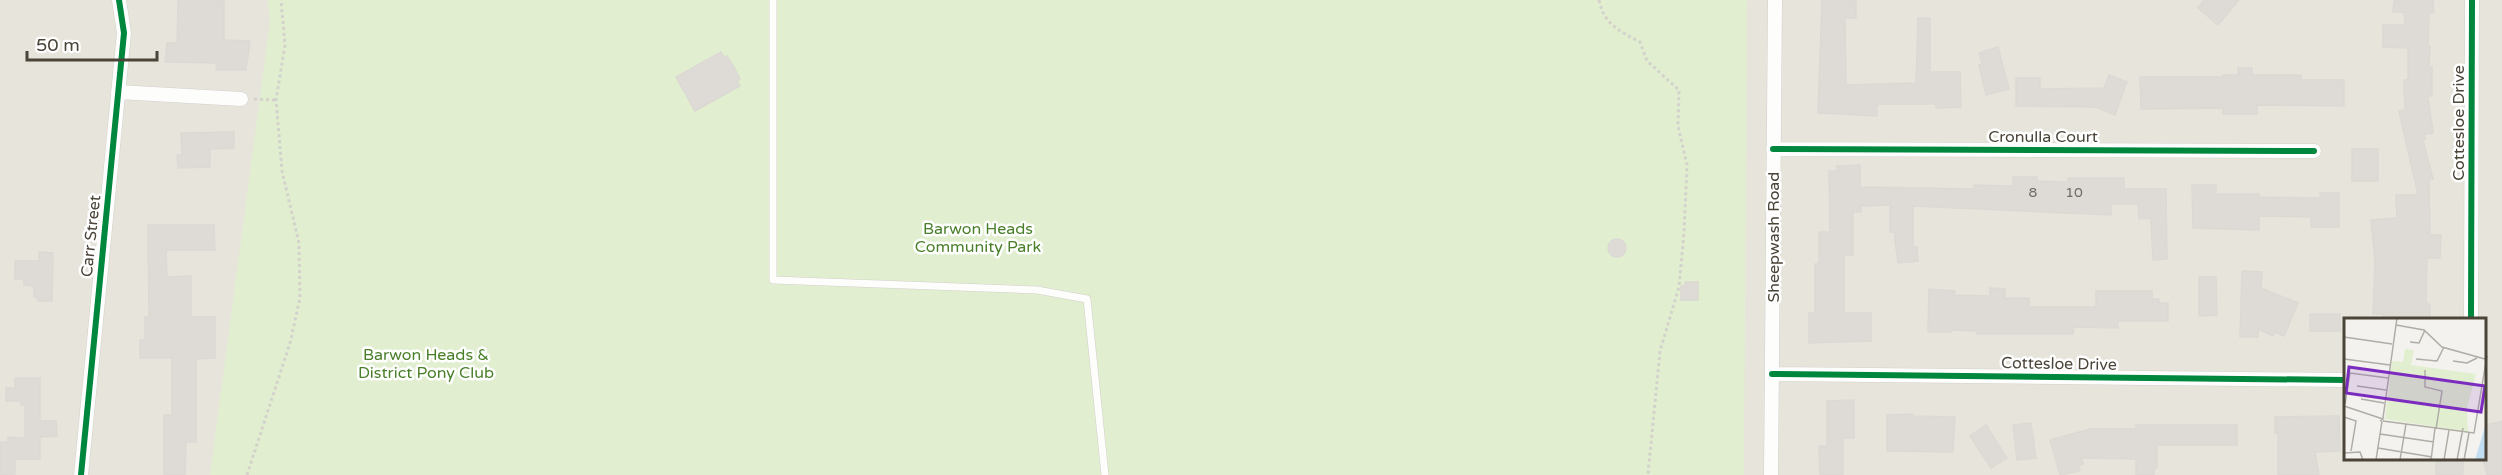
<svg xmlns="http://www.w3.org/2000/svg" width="2502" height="475" viewBox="0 0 2502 475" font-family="'Varela Round',sans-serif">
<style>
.residential{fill:#e7e4dc;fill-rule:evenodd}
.green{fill:#e1eecf}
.building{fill:#dedbd6;stroke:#dcd9d4;stroke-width:1.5}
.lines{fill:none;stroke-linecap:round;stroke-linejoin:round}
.service-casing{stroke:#d2d0cb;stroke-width:8}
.minor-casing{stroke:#d2d0cb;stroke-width:15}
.path{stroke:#d3d2cc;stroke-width:3;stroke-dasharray:3 3;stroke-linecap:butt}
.service{stroke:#fdfdfc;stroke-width:7}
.minor{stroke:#fdfdfc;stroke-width:14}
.cycleway-casing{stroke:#fff;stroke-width:10}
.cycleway{stroke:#00873e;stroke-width:6}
.labels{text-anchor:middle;stroke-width:5;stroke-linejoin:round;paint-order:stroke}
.number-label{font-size:14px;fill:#706a61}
.street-label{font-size:16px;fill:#4b4439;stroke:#fff}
.park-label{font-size:16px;fill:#4a7f2a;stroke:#fff}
.inset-road{fill:none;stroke:#b0aca6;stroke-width:1.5}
.view{fill:#7b2cbf;fill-opacity:0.15;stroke:#7b2cbf;stroke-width:3}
.inset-edge{fill:none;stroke:#4b4439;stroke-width:3}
</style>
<rect width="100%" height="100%" fill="#f4f2ee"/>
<path class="residential" d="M0 0H2502V475H0ZM2346 319H2486V458H2346Z"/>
<path class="green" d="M267 0H1747L1744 475H210L270 21Z"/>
<path class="building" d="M178 0H224V40L250 41 246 70H216L217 63 165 62 167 43H177Z
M1822 0H1856V18H1845L1846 85 1916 83 1918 18H1930V72H1960L1961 107 1936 108V104H1877V116L1818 113Z
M2204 0H2239L2218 25 2198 8Z
M2394 0H2433L2434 13H2429L2428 46H2430L2429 67H2432V96H2428L2433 133 2424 134 2425 139 2423 140 2433 179 2429 180 2430 235H2441L2440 258H2427L2426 302 2430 305V319H2383V314H2373L2375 262 2371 220 2397 218 2396 195H2418L2399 111 2405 110 2404 80H2408V48L2383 47V25H2405L2404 12H2393Z
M1998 47 2009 89 1986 95 1979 65 1982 64 1979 53Z
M721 52 724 57 727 56 734 67 740 79 737 81 740 86 695 111 676 77Z
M2238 68H2252V75H2301V80H2344V106L2257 105V114H2223V108L2141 109 2140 77H2223V75H2238Z
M2109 75 2127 82 2115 115 2096 107 2016 106V78H2040V89L2104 88Z
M234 132V148L210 149V167L178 168 177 155H182L181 133Z
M2352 149H2378V181H2352Z
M1860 165V187L1974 189V185L2013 186V177H2037V181L2068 182V178H2124V189H2166L2167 259 2153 260 2151 218 2139 219 2138 204H2111V215L1913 206V247H1917L1918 261 1898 263 1894 232H1890V205L1861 206V212H1853V255H1844V313H1871V341L1809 343V313H1815V264H1819V232H1830L1829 171H1838L1837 166Z
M2192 185H2216V194H2259V197L2320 198V193H2339V227H2311V217L2259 216V230L2193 228Z
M148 225H214L215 250H166L167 277 191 276V317H215V358L196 359V442H186L185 475H164V415H172V358H140V340H145V317H149Z
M1608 248a9 9 0 1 1 18 0a9 9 0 1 1-18 0Z
M39 252 53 253 52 301H38V298L34 297V286L24 285V279H15V261H39Z
M2242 271 2262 272 2261 288 2298 303 2284 336 2274 332 2273 336 2258 329V337H2240Z
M2199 277H2216L2217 315 2199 316Z
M1685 282H1698V300H1681V286H1685Z
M1990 288 2005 289V298H2029L2030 307H2096V291H2152V299H2159V303H2168V321H2118V328L2074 327 2073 334H1977V331L1951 330V332H1928L1929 289 1955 291 1954 295 1990 296Z
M2310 314H2340V331H2310Z
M15 378H40V421H56L57 436 40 437V459H15V475H0V442H8V437L25 438V405H21V401H6V388H15Z
M1854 400V438H1843V475H1820L1819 446H1827V401Z
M1912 414V416L1955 417 1953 452 1887 451V415Z
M2339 416 2340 451 2315 452 2319 475H2278V433H2275V417Z
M2502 421V475H2487L2483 459H2486V425Z
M2031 423 2036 458 2017 460 2013 425Z
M1986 425 2007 458 1991 468 1970 436Z
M2136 425H2237V445H2157V468H2154V475H2136V459L2081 458 2083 464 2078 465 2080 471 2060 475 2050 440 2090 429H2136Z
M2436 459H2463V475H2436Z"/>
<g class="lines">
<defs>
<path id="service" d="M773 0V280L1037 290 1087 299 1105 475"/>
<path id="minor" d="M118 92 241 99
M1773 149 2314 151
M2471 319 2472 0
M1772 374 2346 380
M81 475 124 33 119 0
M1771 475 1775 0"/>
</defs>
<use href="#service" class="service-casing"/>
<use href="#minor" class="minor-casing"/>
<path class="path" d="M1599 0C1604 24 1619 31 1640 42L1647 61 1679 90 1678 126 1687 165 1684 233 1679 287 1660 351 1648 475
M254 99 276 100
M247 475 290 343 300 298 299 243 282 171 276 100 285 45 281 0"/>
<use href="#service" class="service"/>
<use href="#minor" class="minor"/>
<defs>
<path id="cycleway" d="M1773 149 2314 151
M2471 319 2472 0
M1772 374 2346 380
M81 475 124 33 119 0"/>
</defs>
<use href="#cycleway" class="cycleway-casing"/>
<use href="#cycleway" class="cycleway"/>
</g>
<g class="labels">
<g class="number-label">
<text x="2033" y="197">8</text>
<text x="2074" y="197">10</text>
</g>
<g class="street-label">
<text transform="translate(2458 123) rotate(-90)" y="6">Cottesloe Drive</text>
<text x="2043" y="142">Cronulla Court</text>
<text transform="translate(90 236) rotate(-84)" y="6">Carr Street</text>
<text transform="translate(1773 237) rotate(-90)" y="6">Sheepwash Road</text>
<text transform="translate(2059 363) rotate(1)" y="6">Cottesloe Drive</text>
</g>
<g class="park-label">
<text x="978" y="234">Barwon Heads<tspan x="978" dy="18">Community Park</tspan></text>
<text x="426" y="360">Barwon Heads &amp;<tspan x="426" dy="18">District Pony Club</tspan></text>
</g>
</g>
<g transform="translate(2344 318)">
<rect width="142" height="142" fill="#f4f2ee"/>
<path d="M61 31 70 32 67 47 132 56 123 90 124 114 41 101 48 43 59 44Z" fill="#e1eecf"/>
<path d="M142 104V142H131L140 112Z" fill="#c0ddf1"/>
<path class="inset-road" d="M52 7 80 12 98 29 141 41M0 19 48 26M66 24 75 25 81 12M0 41 46 47M72 41 93 43 100 29M109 43 123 45 133 40M81 52V69L98 73 92 111M13 68 42 72M17 81 40 85M1 86 6 55 44 60M0 88 39 101 36 103M0 99 12 103 7 133M39 100 53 0M39 103 130 115 143 38M36 116 90 124M34 130 88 139M0 135 16 134 19 142M32 142 38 103M56 142 62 106M87 142 91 110M100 142 105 112M113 142 119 110M120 142 125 115"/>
<path class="view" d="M5 49 141 68 137 94 2 75Z"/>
<rect width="142" height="142" class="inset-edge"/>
</g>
<path d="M27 51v9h130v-9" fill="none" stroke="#4b4439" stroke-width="3"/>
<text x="36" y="51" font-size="18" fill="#4b4439" stroke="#ffffff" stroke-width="4.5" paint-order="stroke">50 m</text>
</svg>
